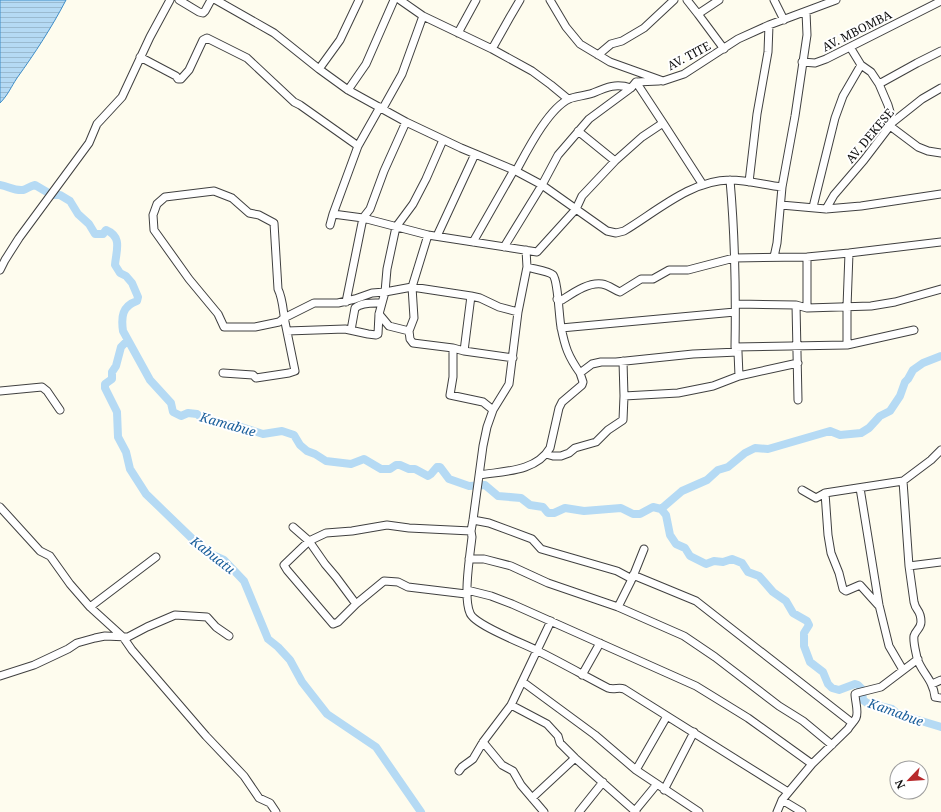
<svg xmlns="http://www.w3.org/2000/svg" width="941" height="812" viewBox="0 0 941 812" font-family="'Noto Serif',serif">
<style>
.water{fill:url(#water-rules);stroke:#3e8dc8}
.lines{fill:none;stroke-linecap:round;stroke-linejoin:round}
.river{stroke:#b5daf4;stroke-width:8}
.minor-casing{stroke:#404040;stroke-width:9}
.minor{stroke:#fff;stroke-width:7}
.labels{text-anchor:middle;stroke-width:4;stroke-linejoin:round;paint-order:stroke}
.street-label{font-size:12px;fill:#0d0d0d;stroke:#fff}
.water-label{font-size:13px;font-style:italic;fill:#1b5f9b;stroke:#fff}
</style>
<defs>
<pattern id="water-rules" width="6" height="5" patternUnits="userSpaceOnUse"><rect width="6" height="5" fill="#b5daf4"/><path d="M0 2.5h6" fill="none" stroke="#9abad0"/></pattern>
</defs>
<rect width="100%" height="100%" fill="#fefcee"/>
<path class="water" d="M0 0H66C52 27 35 53 17 78 11 87 8 95 0 103Z"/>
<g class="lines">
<path class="river" d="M0 185C8 186 14 191 23 190 27 189 30 186 35 185L52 195H60L70 201 78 214 89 224 95 234H103L106 230C123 237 116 251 115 265L120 273 126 276 132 283 138 297 137 301C122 306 121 317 123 331L150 380 171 403 173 412 181 416 188 413 197 414 203 419 224 424 238 426 263 434 282 431 294 435 300 445 307 451 315 454 326 461 351 464 364 459 381 469H390L396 465H400L409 469H415L428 476 431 474 437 467H440L449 479 469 486 485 485 498 496 521 498 530 505 543 507 548 513H554L565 508 584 511 621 508 633 514H640L653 507 661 509 666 515 670 535 676 544 685 548 690 556 706 564 714 561 723 562 732 559 742 563 748 572 759 576 773 592 786 601 793 613 807 621 809 625 804 633V646L810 662 823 672 828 684 832 688 839 690 855 684 858 685 862 689 863 700 867 703 892 709 898 714 941 727
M128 340 121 347 116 366 112 372V379L105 384V388L117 412 118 437 126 452 130 469 146 494 206 552 224 560 244 581 268 639 278 647 290 660 302 682 327 714 376 747 421 812
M661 509 682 491 707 480 718 470 728 467 745 453 755 448 768 449 830 431 840 435 861 433 869 428 880 416 890 411 900 396 905 382 908 379 913 370 923 363 941 356"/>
<defs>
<path id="minor" d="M179 0 199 12 203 13 205 11 211 0
M216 0 274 33 319 69 348 90 406 122 461 148 514 170 542 185 607 231 616 233 624 231C656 212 691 180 730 180 747 180 765 185 782 187
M400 0 423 16 492 49 532 71 551 85 568 99
M550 0 566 27 580 44 610 62 663 81 684 74 738 39 769 25 836 0
M687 0 698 14
M719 0 698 14 724 49
M774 0 784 20
M458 33 476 0
M850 47 861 65 871 72 879 84 888 105 893 122
M492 49 510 17 520 0
M598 55 611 44 622 41 644 28 674 0
M140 57 176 76 178 79H181L189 70 203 40 207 38 247 58 294 102 300 105 358 146
M802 62 815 63 826 59 941 1
M319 69 340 40 359 0
M879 84 917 63 941 51
M348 90 366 64 394 0
M383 108 402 74 423 16
M663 123 703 185
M890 126 918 147 928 151 941 153
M578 131 615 161
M516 171C527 151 548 109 569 99 576 96 585 96 593 93 607 87 616 83 631 88L636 82 659 81
M730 180C735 236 736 291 735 347L738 352 739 376
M749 182 757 114 768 52 769 25
M781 205 826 209 861 206 941 194
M813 207 835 118 843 96 861 65
M826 209 834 195 864 160 893 122 922 99 941 88
M333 214 358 146 380 107
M330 225 333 214 363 218 428 235 537 252 576 209 582 196 615 161 642 137 663 123 636 82
M437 236 475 154
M473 242 514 170
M504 247 542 185 558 155 589 119 631 88
M526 250 527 267 518 312 509 384 493 410 487 427 483 446 473 520 471 531 472 537C470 555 463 597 470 613 474 625 525 644 538 651 562 663 585 676 608 688 614 690 619 687 624 689L788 792
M774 257 777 243 782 187 795 116 807 35 806 12
M527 267C533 269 549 271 553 275 558 281 559 317 561 327 565 347 568 356 580 373
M0 270 5 260 19 238 89 143 97 124 122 97 150 37 170 0
M557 299 562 300C573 293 588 282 602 284 609 285 614 290 620 292L641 279H653L669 270H688L734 258 807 257 849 253 941 242
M346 302 363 218 370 209 384 171 406 122
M736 304 796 305 807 308 871 306 895 302 941 289
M796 305 798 400
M807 308V257
M379 314 389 326 409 331 410 339 413 343 453 348 464 351 513 358
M561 328 735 312
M351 330 355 308C362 302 373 303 381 303
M287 331 345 329 368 334 376 335 378 334 379 314 385 292 387 269 396 227 413 204 426 179 443 140
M409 331 414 318 412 287 428 235
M847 345V307L849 253
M735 347 847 345 914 330
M453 348V377L450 395 483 402 493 410
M464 351 471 296
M223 373 253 375 256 378 289 373 295 371 285 322C283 311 283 299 278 289L274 223 259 215 249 213 232 198 214 191 165 197 157 204 153 215 154 230 189 279 218 314 224 327H255L279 322 284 318 314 303H338L355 299 372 293 385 292 412 287 471 296 480 298 499 307 518 312
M0 391 42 387 47 391 60 410
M624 396 678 393 713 386 739 376 798 363
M546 454 553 456H561L569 453 575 448 596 442 608 430 623 420 624 396 623 361
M480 475C503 471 536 472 550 448L559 408 562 402 582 385 583 382 580 373 592 364 601 362H616L693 354 738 352
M903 481 909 566 914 602C916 612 921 609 921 622 921 628 916 630 914 636 913 642 916 652 917 658 921 672 933 679 935 697L941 698
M860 488 879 605 889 646 903 670
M802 490 816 498 825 493 903 481 931 460 941 450
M825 493 828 535 831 553 839 573 843 589 846 591 860 585 878 605
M0 507 40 551 50 556 70 584 90 607 123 637 132 650 206 736 244 776 259 798 270 803 276 812
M473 520 489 523 532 539 541 549 617 571 632 579
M293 527 309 541 325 564 336 577 356 604
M469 559H484L511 566 548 583 618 607 684 636 715 657 779 706 803 721 832 745
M909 566 941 562
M633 575 696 601 851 722
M467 590 491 596 512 604 696 686 748 718 812 764
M466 594 408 587 398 582 384 581 356 604 338 622 333 624 287 570 284 565 309 541 326 533 352 531 387 525 409 528 471 531
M90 607 156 557
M618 607 632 579 644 549
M582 675 600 643
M0 676 34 665 68 649 77 643 95 638 105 636 128 637 147 627 175 615 207 617 216 627 229 636
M523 682 595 735 636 770 699 812
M932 684 941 680
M511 705 547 724 558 736 560 743 575 758 636 812
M483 742 502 765 513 771 521 785 544 812
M636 770 667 716
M459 771 462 767 473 759 483 742 511 705 551 621
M664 790 694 732
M532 798 575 758
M782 800 812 764 848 729C850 725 854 722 856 718 859 712 855 701 855 694L857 693 881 687 918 659
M579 812 603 782
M634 812 657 784
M777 812 782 800 802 812"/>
</defs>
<use href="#minor" class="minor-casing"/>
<use href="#minor" class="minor"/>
</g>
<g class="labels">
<g class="street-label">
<text transform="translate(857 31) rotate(-27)" y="4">AV. MBOMBA</text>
<text transform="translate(689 56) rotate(-28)" y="4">AV. TITE</text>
<text transform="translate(870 136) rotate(-50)" y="4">AV. DEKESE</text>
</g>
<g class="water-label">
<text transform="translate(228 424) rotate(16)" y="5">Kamabue</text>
<text transform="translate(213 555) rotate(38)" y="5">Kabuatu</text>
<text transform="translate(896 712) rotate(20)" y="5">Kamabue</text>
</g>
</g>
<g transform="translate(909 780) rotate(245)"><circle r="19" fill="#ffffff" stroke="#9e9e9e"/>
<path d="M0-3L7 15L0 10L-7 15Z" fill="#b82a2d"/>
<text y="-6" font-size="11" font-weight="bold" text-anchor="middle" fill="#0d0d0d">N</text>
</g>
</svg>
